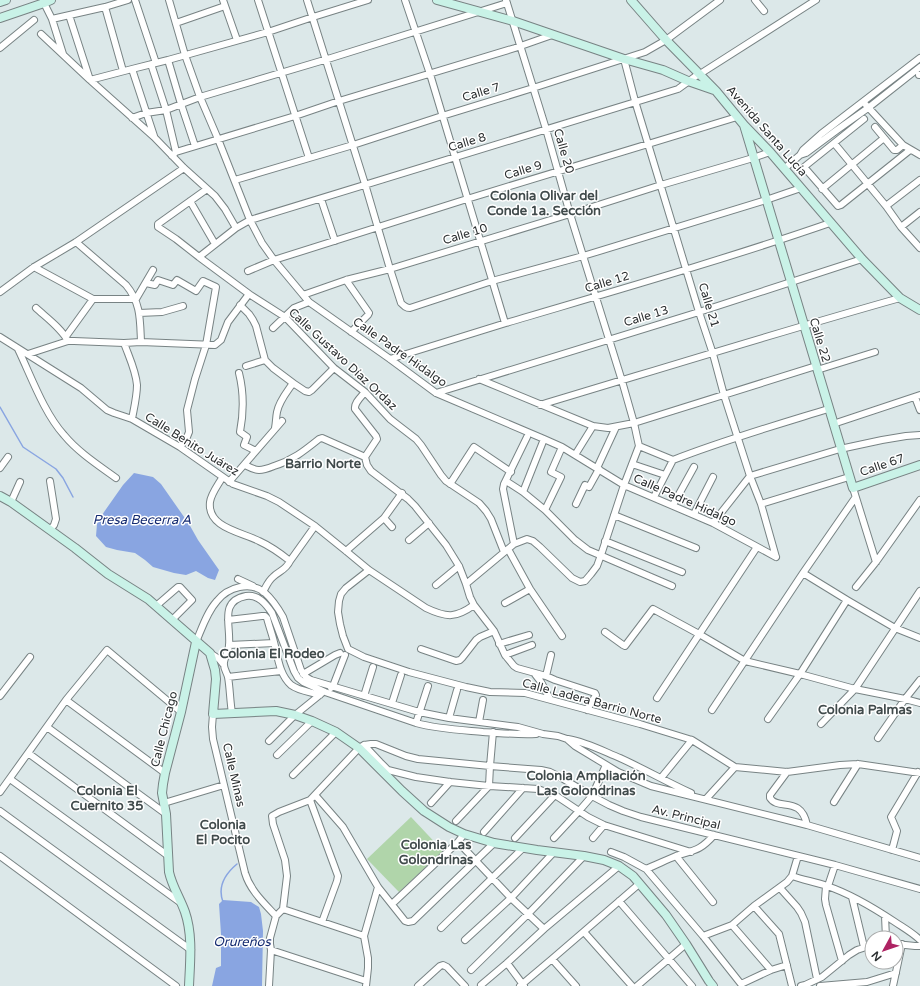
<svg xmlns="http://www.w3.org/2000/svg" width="920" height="986" viewBox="0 0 920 986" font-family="'Varela Round',sans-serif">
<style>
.green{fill:#b0d5aa}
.water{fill:#89a5e1}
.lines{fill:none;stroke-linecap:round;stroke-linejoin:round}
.stream{stroke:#89a5e1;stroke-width:1.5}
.street-casing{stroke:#788384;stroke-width:8}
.secondary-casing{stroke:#788384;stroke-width:10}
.street{stroke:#fff;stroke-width:6}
.secondary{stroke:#c9f2e7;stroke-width:8}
.labels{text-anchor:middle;stroke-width:3;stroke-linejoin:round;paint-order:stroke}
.street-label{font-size:12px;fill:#2b2f30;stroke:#fff}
.neighbourhood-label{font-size:13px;font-weight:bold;fill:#404a4b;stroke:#fff}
.water-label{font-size:13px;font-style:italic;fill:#142b71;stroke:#fff}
</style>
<rect width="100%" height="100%" fill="#dce8e9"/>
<path class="green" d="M411 817 443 851 399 892 367 859Z"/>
<path class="water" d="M134 473 153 477 161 484 189 524 198 540 219 570 215 580 208 578 196 571 186 575 174 573 153 567 145 560 135 553 117 550 106 547 96 536 97 524 104 512 123 485Z
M223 900 251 902 259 907 261 914 263 931 262 986H212L216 968 221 966V934L219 904Z"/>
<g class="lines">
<path class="stream" d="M0 407 23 447 56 469 63 478 73 497
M223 902C217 886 225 874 237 864"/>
<defs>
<path id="street" d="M135 0 156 63
M169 0 185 55 200 97 218 139 250 220 262 243 274 260 309 302 390 359 436 393 544 439 562 447 624 485 713 523 776 557
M223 0 237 40
M258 0 309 158
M307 0 365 184 390 269 401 303C404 306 406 308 410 308L492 281 583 256 766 200 801 188
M405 0 430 74 505 323
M755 0 764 11
M44 3 52 19 63 54
M105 7 123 71
M69 15 90 80 132 69 168 60 268 32 313 17 368 0
M52 19 105 7 128 0
M176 23 225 6
M41 34 90 80 154 137 184 168 215 196 225 209 236 228
M0 48 34 20
M624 59 635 101 699 312 713 354 724 395 750 476 761 504 776 557
M168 60 181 104 195 146
M151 64 166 110 176 152
M132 69 154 136
M919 75H920
M866 105 903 145 920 155
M132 118 146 113 166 110 200 97 331 58 507 3
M864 119 804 167 838 206 841 205 910 150
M875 127 894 150H897L903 145
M834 143 886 206 901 227 920 248
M800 155 803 150 821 134 920 58
M172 156 176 152 295 116 339 101 515 48 552 35
M784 169 800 155 806 153 837 130 868 108 920 67
M235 180 353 145 442 116 533 88 645 52 666 40 720 0
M207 189 158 224V227L176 239 199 257 249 294 285 317 334 368 365 392 390 419 416 439 421 445 441 475 446 481 479 503 486 511 491 519 504 552
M822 189 884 138
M321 199 335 241
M190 201 215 244
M886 206 920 180
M901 227 920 212
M76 242 126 285C141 303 140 320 141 342
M199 257 236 228 250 220 678 89 696 76 700 74 816 0
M34 267 93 299H136L153 270
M248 271 274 260 467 199 737 117
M346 280 369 313 368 315 351 332
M146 283 155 285 158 280 173 285 177 280 196 291 203 281 216 287 206 345 195 379 187 410 189 432 187 437 180 447
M0 292 34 267 76 242 184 168
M303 295 346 280 390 269 570 214 661 185 753 158 770 152
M240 305 249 314 253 320 256 326 265 360 273 368 293 383
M36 308C47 318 61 328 68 341
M139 313 162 312 183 306
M273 328 294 308 309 302
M67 335 93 299
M0 337 81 388 107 410 114 413 132 419 180 447 233 484 267 496 279 502 315 526 346 551 369 570 426 608C447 618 456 618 474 605
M124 343C129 357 136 371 137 385 137 396 134 408 132 419
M18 349C31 376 44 413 64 435 78 452 98 465 116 478
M28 354 68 341H74L124 343 141 342 215 345 221 340 228 322 249 294
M390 359C429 347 467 335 506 323 614 291 723 260 830 223
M246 366 265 360
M817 370 875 352
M239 373C244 393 244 411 240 432L247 437 244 445 256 451
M479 379 593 426 608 428 634 423 816 366
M365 392C361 397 354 403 355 409L376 436 377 439 365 457
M436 393 699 312 862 259
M915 397 920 410
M540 405C660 369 779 332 900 298
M833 424 920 395
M275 428C276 423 276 417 277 412 279 401 287 392 293 383L305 391 309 392 312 390 334 368
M639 446 673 460C724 440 776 425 828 409
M575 455 593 426
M365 457 367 465 371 471 408 499 415 506 446 545 459 566 466 584 470 597 474 605 494 631 505 655 514 666 517 668 546 676 555 680 595 693 596 695 587 710
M632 464 665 475
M245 465C249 467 254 470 259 470 264 470 269 468 274 466 293 460 304 451 319 439L322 438 365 457
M0 468 8 457
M597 468 616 427
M222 478C218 485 211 494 210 502 207 528 242 532 259 541 270 546 280 553 290 561
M50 481 56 519 54 525 50 530
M506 481 523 492 545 510 575 540 588 550 672 586
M229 482 282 421
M450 484 474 447 511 472
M853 488 876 562
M523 492 544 439
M654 497 673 460
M11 502 20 482
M576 504 585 485 589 487 599 469
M761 504 849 477
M673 505 694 467
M545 510 561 477 551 472 562 447
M694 514 713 477
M614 515 696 548
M384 518 392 527
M713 523 750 476 840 449 882 440 906 436 920 435
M409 540 429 523
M605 541 682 572
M514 544 503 489 504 484 527 437
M508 549 530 589 562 636
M346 551 384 518 402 493
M369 570 346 588 341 594 339 601 338 612 340 624 343 636 348 649 364 657 409 672 466 687 490 692 525 693 640 724 692 740 735 767 787 772 840 765 858 764 920 773
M803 573 847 600 895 628 920 638
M238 579 253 586
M466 584 514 544 527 539 533 541 540 547 572 578 580 582 585 581 591 574 597 566 601 555 624 485 639 446 637 437 634 423 622 381 570 214 546 129 506 0
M436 585 459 566
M856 587 876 562 920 500
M263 592C266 587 268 581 273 577 279 571 286 570 290 561L315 526
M505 603 530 589
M156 606 178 587H180L192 600 172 620
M228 620 262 616H265L267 618C269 626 272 634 274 642 278 657 279 674 291 685 299 691 311 692 320 695
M605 632 623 645 625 646 653 609 699 634 745 661 800 674 855 689 905 699 920 703
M196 642C202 628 207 612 217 601 228 587 250 581 264 592 272 599 278 608 283 617L301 670 306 677 311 680 419 712 449 718 518 727 543 734 558 736 567 739 575 746 618 772 651 786 807 825 920 858
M499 644 529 635
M229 645 274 643
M421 649 456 661 460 660 462 658 476 640 480 637 494 631
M210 653 219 659 223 664
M505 655 532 645
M534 673 541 682 550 699
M303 674 335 655 340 653
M546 676 551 655
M228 677 281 671
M331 688 333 686 345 655
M0 696 30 657
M364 696 373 667
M657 698 757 547
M66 700 165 773
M392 703 401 675
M712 710 803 573 855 498
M232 713C230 701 230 688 228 677 227 673 224 669 224 665 223 659 229 651 229 645 231 625 219 601 246 596 258 594 266 604 272 613L294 671 298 678 303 682 325 692 416 723C438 729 461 730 483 732 501 733 518 735 536 734
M213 714 212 727 213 739 245 873C250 890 263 902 276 916
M449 718 457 690
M768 719 800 674 847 600
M479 722 483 700
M416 723 428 686
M821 724 855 689 920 591
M47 727 166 814
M878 738 905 699 920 680
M568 739C586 742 603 751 620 758 644 769 667 782 691 793
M269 741 295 715 321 694
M364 745 380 762 388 770 416 777 450 782 489 786 523 788 538 789 546 792 555 795 588 817 604 825 691 852
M28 753 167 855
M277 755 312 721
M787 772 770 795V798C778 811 801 795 807 825
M293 775 336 732
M661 778 692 740
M10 779 181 903
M0 792 66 700 107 650 181 712
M315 795 343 827 378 887 405 921 408 922 413 921 494 843
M706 799 735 767
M310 800 338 876 337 881 322 922
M834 802 858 764
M164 803 224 785
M431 803 450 782
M0 811 191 950
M456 821 489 786 490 766 493 732
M484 832 523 788
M515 838 555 795
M554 838 579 811 592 796 606 765
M593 838 604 825
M458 842 511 898 544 929
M892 850 897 831 891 817 918 772
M611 852 624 857 646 869 703 936 741 984 771 970 787 965
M0 856 176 986
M676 856 713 902
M798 856 792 876C803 880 816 882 827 886 851 894 874 908 895 922 904 928 913 933 920 940
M646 869C656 865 666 860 676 856 694 850 700 851 714 835
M826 886 825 899 826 905 842 961
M828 886 835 865
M780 888 797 907 801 913 805 922 817 979
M852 897 864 947
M619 901 692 986
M392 904 458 842 464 834
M754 906 779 934 792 986
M283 909 364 936
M885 916 886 938
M732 925 771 970
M441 928 523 848
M584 932 632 986
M703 936 732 925 754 906 787 882 792 876
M465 940 511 898 554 852
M896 944 915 946H920
M271 950 366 981
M552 959 576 986
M507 963 524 986
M471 970 528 914 584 856
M481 985 507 963 544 929 619 866
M269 986 271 950 270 944V938L276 916 283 909 287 876 285 860 273 824 272 816 279 812 310 800 359 748 364 745 371 744H376L406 756 418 759 490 766 541 770 550 772 560 777 592 796 609 805 623 811 641 817 835 865 920 889
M366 986 368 968V958L364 936 378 887
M418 986 440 966 443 965 447 967 465 986
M520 986 552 959 639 884
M637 986 686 944
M801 986 805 985 822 977 849 955 857 950 872 945
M820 986 867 982 896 973
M893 986 902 944"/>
<path id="secondary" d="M437 0 513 21 624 59 663 70 688 81 714 90
M631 0 666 40 716 91 744 125 770 152 862 259 900 298 920 310
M0 2 6 0
M0 18 44 3 51 0
M744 125 853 488 920 465
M0 496 11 502 50 530 75 548 108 574 148 599 210 653 215 670 216 679 213 714 276 711 295 715 312 721 336 732 359 748 402 791 424 811 449 827 464 834 494 843 537 850 584 856 604 860 619 866 633 876 666 915 686 944 709 981 713 986
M189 986C190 962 193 935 185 912 180 898 172 886 169 872L166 814 162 793 163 784 165 773 181 712 196 642"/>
</defs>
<use href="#street" class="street-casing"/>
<use href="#secondary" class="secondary-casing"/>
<use href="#street" class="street"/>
<use href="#secondary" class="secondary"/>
</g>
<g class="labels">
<g class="street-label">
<text transform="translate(481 92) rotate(-17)" y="4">Calle 7</text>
<text transform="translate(767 131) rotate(49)" y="4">Avenida Santa Lucía</text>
<text transform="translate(467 142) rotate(-17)" y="4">Calle 8</text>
<text transform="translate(564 151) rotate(74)" y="4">Calle 20</text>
<text transform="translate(523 170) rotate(-17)" y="4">Calle 9</text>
<text transform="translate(465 234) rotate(-17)" y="4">Calle 10</text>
<text transform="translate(607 282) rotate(-17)" y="4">Calle 12</text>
<text transform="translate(709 305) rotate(73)" y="4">Calle 21</text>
<text transform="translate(646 316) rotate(-17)" y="4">Calle 13</text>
<text transform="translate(820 340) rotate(73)" y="4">Calle 22</text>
<text transform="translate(400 352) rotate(35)" y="4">Calle Padre Hidalgo</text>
<text transform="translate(343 359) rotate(43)" y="4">Calle Gustavo Díaz Ordaz</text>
<text transform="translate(192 444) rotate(32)" y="4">Calle Benito Juárez</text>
<text transform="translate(882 465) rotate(-19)" y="4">Calle 67</text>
<text transform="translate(685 500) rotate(24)" y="4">Calle Padre Hidalgo</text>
<text transform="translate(592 701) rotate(15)" y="4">Calle Ladera Barrio Norte</text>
<text transform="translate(164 729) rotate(-76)" y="4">Calle Chicago</text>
<text transform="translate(234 775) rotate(77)" y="4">Calle Minas</text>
<text transform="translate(686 817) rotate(14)" y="4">Av. Principal</text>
</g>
<g class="neighbourhood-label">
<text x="544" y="200">Colonia Olivar del<tspan x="544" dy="15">Conde 1a. Sección</tspan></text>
<text x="323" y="468">Barrio Norte</text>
<text x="272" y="658">Colonia El Rodeo</text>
<text x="865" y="714">Colonia Palmas</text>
<text x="586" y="780">Colonia Ampliación<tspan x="586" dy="15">Las Golondrinas</tspan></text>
<text x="107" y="795">Colonia El<tspan x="107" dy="15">Cuernito 35</tspan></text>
<text x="223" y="829">Colonia<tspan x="223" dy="15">El Pocito</tspan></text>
<text x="436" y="849">Colonia Las<tspan x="436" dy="15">Golondrinas</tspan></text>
</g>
<g class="water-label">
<text x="142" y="524">Presa Becerra A</text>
<text x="242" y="946">Orureños</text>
</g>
</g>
<g transform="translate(884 950) rotate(230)"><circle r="19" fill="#ffffff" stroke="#aaacac"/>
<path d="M0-3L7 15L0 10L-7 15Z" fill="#ae2363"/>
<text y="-6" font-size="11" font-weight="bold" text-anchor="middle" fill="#2b2f30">N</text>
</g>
</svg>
